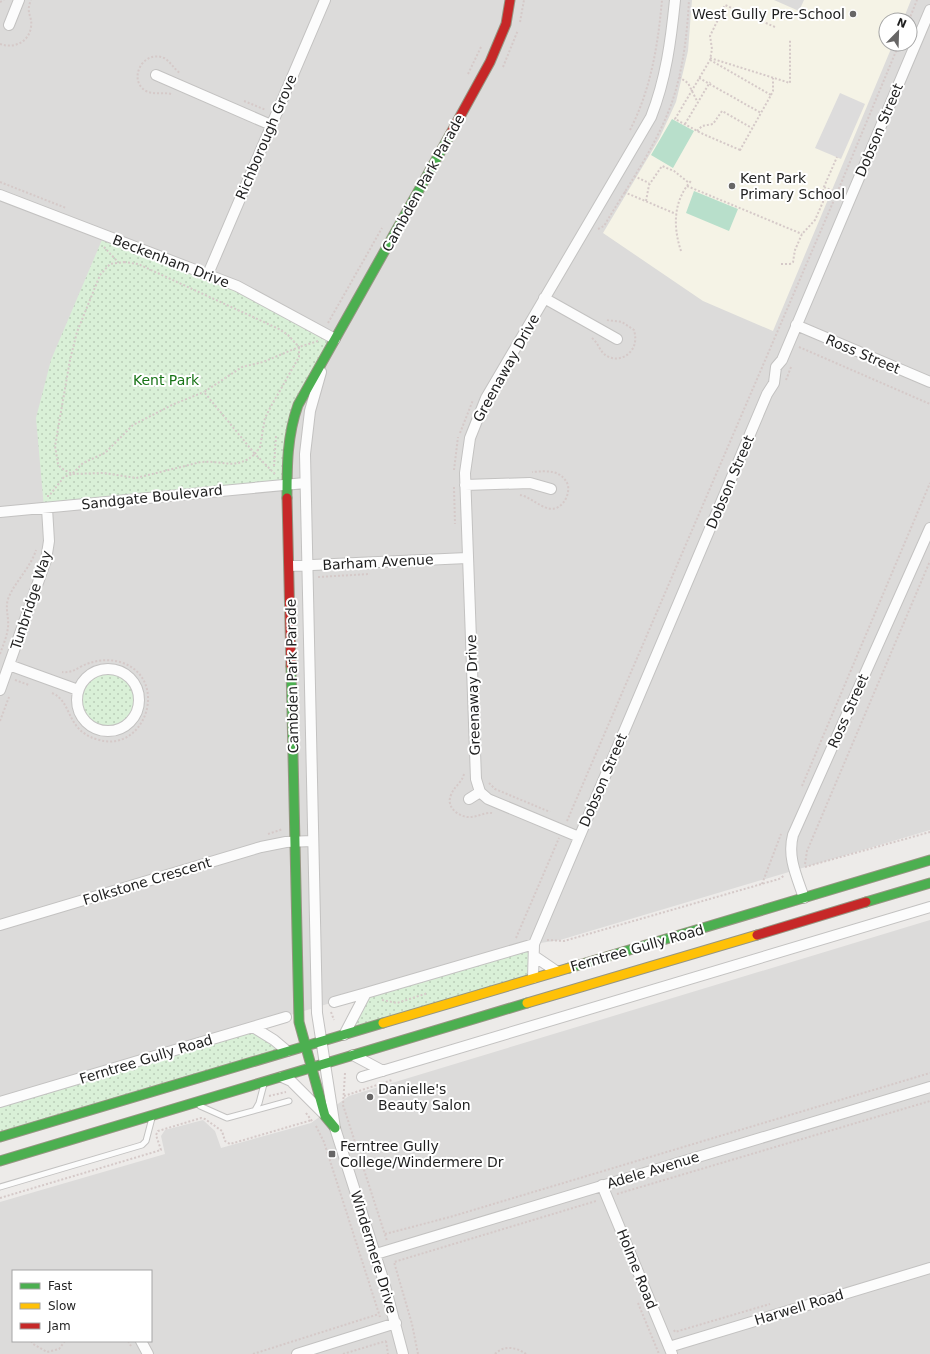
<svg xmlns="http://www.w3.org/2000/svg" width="930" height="1354" viewBox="0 0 930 1354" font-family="'DejaVu Sans',sans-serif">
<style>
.residential{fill:#dcdbda;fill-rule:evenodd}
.education{fill:#f5f3e6}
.park{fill:url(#park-dots)}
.pitch{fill:#b8dfcb}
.parking{fill:#dddcdc}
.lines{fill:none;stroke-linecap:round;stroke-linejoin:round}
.lane-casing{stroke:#c3c2c1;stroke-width:7}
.street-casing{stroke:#c3c2c1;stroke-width:12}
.fast-casing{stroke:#969582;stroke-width:11}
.slow-casing{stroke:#969582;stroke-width:11}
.jam-casing{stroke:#969582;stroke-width:11}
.path{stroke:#d5c9c8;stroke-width:2;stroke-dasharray:2 2;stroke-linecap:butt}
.lane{stroke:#fcfcfc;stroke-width:5}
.street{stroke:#fcfcfc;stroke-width:10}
.fast{stroke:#4caf50;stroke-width:9}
.slow{stroke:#ffc107;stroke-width:9}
.jam{stroke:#c62828;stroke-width:9}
.poi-dot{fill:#676666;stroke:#fff;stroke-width:1.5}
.labels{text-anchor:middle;stroke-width:4;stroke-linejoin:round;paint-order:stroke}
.poi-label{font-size:14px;fill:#1f1f1f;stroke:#fff;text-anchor:start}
.street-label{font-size:14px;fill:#1f1f1f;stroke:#fff}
.park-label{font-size:14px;fill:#187417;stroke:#fff}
</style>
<defs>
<pattern id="park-dots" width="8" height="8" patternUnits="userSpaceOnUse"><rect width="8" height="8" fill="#d9f0d7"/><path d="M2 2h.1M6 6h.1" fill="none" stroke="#bacdb8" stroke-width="1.8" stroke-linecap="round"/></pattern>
</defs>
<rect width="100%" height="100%" fill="#edebe9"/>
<path class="residential" d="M0 0H930V830L560 940 534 944 334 1002 0 1102ZM886 20H910V44H886Z
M930 920V1354H0V1202L165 1154 161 1136 165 1130 203 1120 215 1131 221 1148 311 1123 349 1096ZM13 1271H151V1341H13Z"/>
<path class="education" d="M692 0H774L799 11 804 0H911L903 20H886V44H893L773 331 703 301 603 233 659 139 676 102 688 51Z"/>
<path class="park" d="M104 235 208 274 335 339 303 392 287 484 44 508 36 418 51 360Z
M77 700a31 31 0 1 1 62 0a31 31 0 1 1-62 0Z
M534 944 533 978 344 1035 366 993Z
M253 1027 287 1051 0 1137V1102Z"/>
<path class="pitch" d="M672 119 694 131 673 168 651 155Z
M694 191 738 209 729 231 686 213Z"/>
<path class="parking" d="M840 93 865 104 841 159 815 148Z"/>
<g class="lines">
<defs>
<path id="lane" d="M200 1106 227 1118 289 1101
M255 1110 259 1103 264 1084
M0 1187 142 1145 146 1141 152 1118"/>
<path id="street" d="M9 25 19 0
M156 75 271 125
M0 195 237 286 335 339
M208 274 325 0
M544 298 617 339
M796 325 930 382
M321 372 310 411 305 454 317 1013 335 1128 384 1282 403 1354
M465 485 530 483 551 489
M0 512 305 483
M290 566 467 558
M9 665 78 690
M77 700a31 31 0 1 1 62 0a31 31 0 1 1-62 0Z
M0 690 46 560 49 541 47 508
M469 799 480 792
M579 837 488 799 480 792 476 779 465 473 470 438 486 398 651 117C666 79 671 40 675 0
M804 898C797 877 787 857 793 835L930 528
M0 925 261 847 286 842 313 841
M534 956 556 971
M533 978 534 944 767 394 774 383 776 367 782 360 930 10
M334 1002 366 993
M253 1027 274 1040 287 1051
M344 1035 366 993 534 944
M353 1055 383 1071
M282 1077 291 1081 324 1114
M362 1077 930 907
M0 1102 286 1017
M602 1185 672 1354
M376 1254 930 1087
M141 1341 148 1354
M669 1347 930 1268
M297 1354 396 1323"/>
<path id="fast" d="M287 498C287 466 287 436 298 405L451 133
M291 666 299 1022 325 1116 335 1128
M866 902 930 883
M569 968 930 860
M0 1137 383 1023
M0 1161 527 1003"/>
<path id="slow" d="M527 1003 757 935
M383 1023 569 968"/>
<path id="jam" d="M451 133 490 62 506 24 510 0
M287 498 291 666
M757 935 866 902"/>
</defs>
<use href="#lane" class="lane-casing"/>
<use href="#street" class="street-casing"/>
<use href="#fast" class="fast-casing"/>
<use href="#slow" class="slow-casing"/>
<use href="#jam" class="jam-casing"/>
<path class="path" d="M0 2 4 0
M909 20 917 0
M520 22 524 0
M0 44C14 49 29 42 31 27 33 16 25 14 31 0
M710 58 790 83V39
M710 60 771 95 739 152
M503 67 518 30
M468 74 481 47
M679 77 688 83 698 103
M699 78 761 113
M171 94C163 92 154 95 146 91 127 80 143 49 164 58 170 61 174 69 180 73
M771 95 773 91V78
M244 101 266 110
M685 124 710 82
M630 130C651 89 658 45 662 0
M697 131 702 126 713 124 722 111 752 128
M740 150 703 134 675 119 710 60 712 49 710 36 725 5 775 27
M634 176 649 183
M0 182 66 208
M687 186 802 234
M824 187 837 193
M624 192 676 214
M646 201 649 185 662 166 674 171 689 183
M598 229 604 226C627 187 655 148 671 105 683 71 687 36 689 0
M104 247 118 262
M681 251C673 227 673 201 691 181
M124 262 138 264 279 329 288 335 299 347 263 362 242 367 204 392 255 454C235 471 223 460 201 462L136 478 104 473 72 474 61 468 58 464 55 446 70 360 77 332 100 275 110 264Z
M781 264H790L793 262 795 250 802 234 815 220 823 202V189L837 157
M328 323 382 228
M592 338C597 342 599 348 603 353 611 361 624 360 631 351 636 345 636 337 634 330L622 322 606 320
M799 347 930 404
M786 380 791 367
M460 433 473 400
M274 466 276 436
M454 470 458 437
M275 474 255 454 260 447 265 418 270 408 299 357V347L318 341
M454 487 455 524
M520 495C534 497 549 519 563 503 567 498 569 492 568 485 561 469 547 471 532 472
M47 496H49L64 477 72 474 83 463 105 453 133 425 174 404 204 392
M318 577 370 574
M0 654C3 645 7 637 8 627 9 617 5 609 8 599 15 581 30 569 36 550
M15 680 29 685
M52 693C73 702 65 729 96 739 145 756 170 680 123 663 109 658 95 660 82 666 75 670 70 673 62 672
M0 721 9 697
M464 774C462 783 454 786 451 795 446 806 456 815 467 817 476 818 484 812 492 813
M489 783 495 789 550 812
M802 786 930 483
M567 821 837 193 899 44
M268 834 283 829
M805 864 807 851 930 561
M805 867 930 832
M762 884 781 834
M516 938 559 838
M547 940 564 941 779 879 785 875
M382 1000 397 1003 428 993
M331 1012 334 1020
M345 1073 343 1105 387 1241
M269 1096 286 1092
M344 1096 392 1080
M306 1113 312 1121
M316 1126 324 1142 380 1317
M617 1194 930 1101
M0 1198 161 1150 156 1135 158 1131 201 1118 205 1119 222 1131 225 1141 230 1144 312 1120
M385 1234 450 1217 930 1073
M638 1303 659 1354
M674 1330 675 1332 770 1304
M31 1341 33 1344 47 1352 59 1349 65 1341
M128 1341 131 1346
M386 1341 388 1354
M253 1354 379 1314
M343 1354 386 1341
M418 1354 412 1324 394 1262 596 1201
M495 1354C504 1345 516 1347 526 1354"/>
<use href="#lane" class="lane"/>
<use href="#street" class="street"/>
<use href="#fast" class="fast"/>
<use href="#slow" class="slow"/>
<use href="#jam" class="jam"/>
</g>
<g class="poi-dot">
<circle cx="853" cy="14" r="4"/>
<circle cx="732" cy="186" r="4"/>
<circle cx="370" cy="1097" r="4"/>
<rect x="328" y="1150" width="8" height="8" rx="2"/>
</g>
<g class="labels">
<g class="poi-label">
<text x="845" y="19" text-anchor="end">West Gully Pre-School</text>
<text x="740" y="183">Kent Park<tspan x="740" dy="16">Primary School</tspan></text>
<text x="378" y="1094">Danielle's<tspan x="378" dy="16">Beauty Salon</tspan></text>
<text x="340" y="1151">Ferntree Gully<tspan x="340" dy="16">College/Windermere Dr</tspan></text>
</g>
<g class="street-label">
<text transform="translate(879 130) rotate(-67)" y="5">Dobson Street</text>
<text transform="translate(266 137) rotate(-67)" y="5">Richborough Grove</text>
<text transform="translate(423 183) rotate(-61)" y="5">Cambden Park Parade</text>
<text transform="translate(171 261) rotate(21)" y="5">Beckenham Drive</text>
<text transform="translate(863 354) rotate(23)" y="5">Ross Street</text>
<text transform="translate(506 368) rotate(-61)" y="5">Greenaway Drive</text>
<text transform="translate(730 482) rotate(-67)" y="5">Dobson Street</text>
<text transform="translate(152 497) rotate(-6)" y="5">Sandgate Boulevard</text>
<text transform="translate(378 562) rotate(-3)" y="5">Barham Avenue</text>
<text transform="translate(31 600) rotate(-72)" y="5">Tunbridge Way</text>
<text transform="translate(292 676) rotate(-91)" y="5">Cambden Park Parade</text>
<text transform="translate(473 695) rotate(-92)" y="5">Greenaway Drive</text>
<text transform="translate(848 711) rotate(-66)" y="5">Ross Street</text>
<text transform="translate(603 780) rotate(-67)" y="5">Dobson Street</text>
<text transform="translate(147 881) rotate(-17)" y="5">Folkstone Crescent</text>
<text transform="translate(637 948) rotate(-16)" y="5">Ferntree Gully Road</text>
<text transform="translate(146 1059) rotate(-17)" y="5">Ferntree Gully Road</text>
<text transform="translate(653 1170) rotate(-17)" y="5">Adele Avenue</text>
<text transform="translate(374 1252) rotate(73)" y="5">Windermere Drive</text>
<text transform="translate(637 1269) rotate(68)" y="5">Holme Road</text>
<text transform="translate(799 1307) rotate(-17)" y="5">Harwell Road</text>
</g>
<g class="park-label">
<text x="166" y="385">Kent Park</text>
</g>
</g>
<rect x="12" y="1270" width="140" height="72" fill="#ffffff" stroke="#a5a5a5"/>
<rect x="20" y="1283" width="20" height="6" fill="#4caf50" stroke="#a5a5a5"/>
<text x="48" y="1290" font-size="12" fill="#1f1f1f">Fast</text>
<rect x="20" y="1303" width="20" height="6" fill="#ffc107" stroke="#a5a5a5"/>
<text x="48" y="1310" font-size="12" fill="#1f1f1f">Slow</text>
<rect x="20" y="1323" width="20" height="6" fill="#c62828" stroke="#a5a5a5"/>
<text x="48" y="1330" font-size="12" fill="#1f1f1f">Jam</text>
<g transform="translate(898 32) rotate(23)"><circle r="19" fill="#ffffff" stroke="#a5a5a5"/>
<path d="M0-3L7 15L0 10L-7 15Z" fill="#676666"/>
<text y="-6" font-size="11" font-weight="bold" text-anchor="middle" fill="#1f1f1f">N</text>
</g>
</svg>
